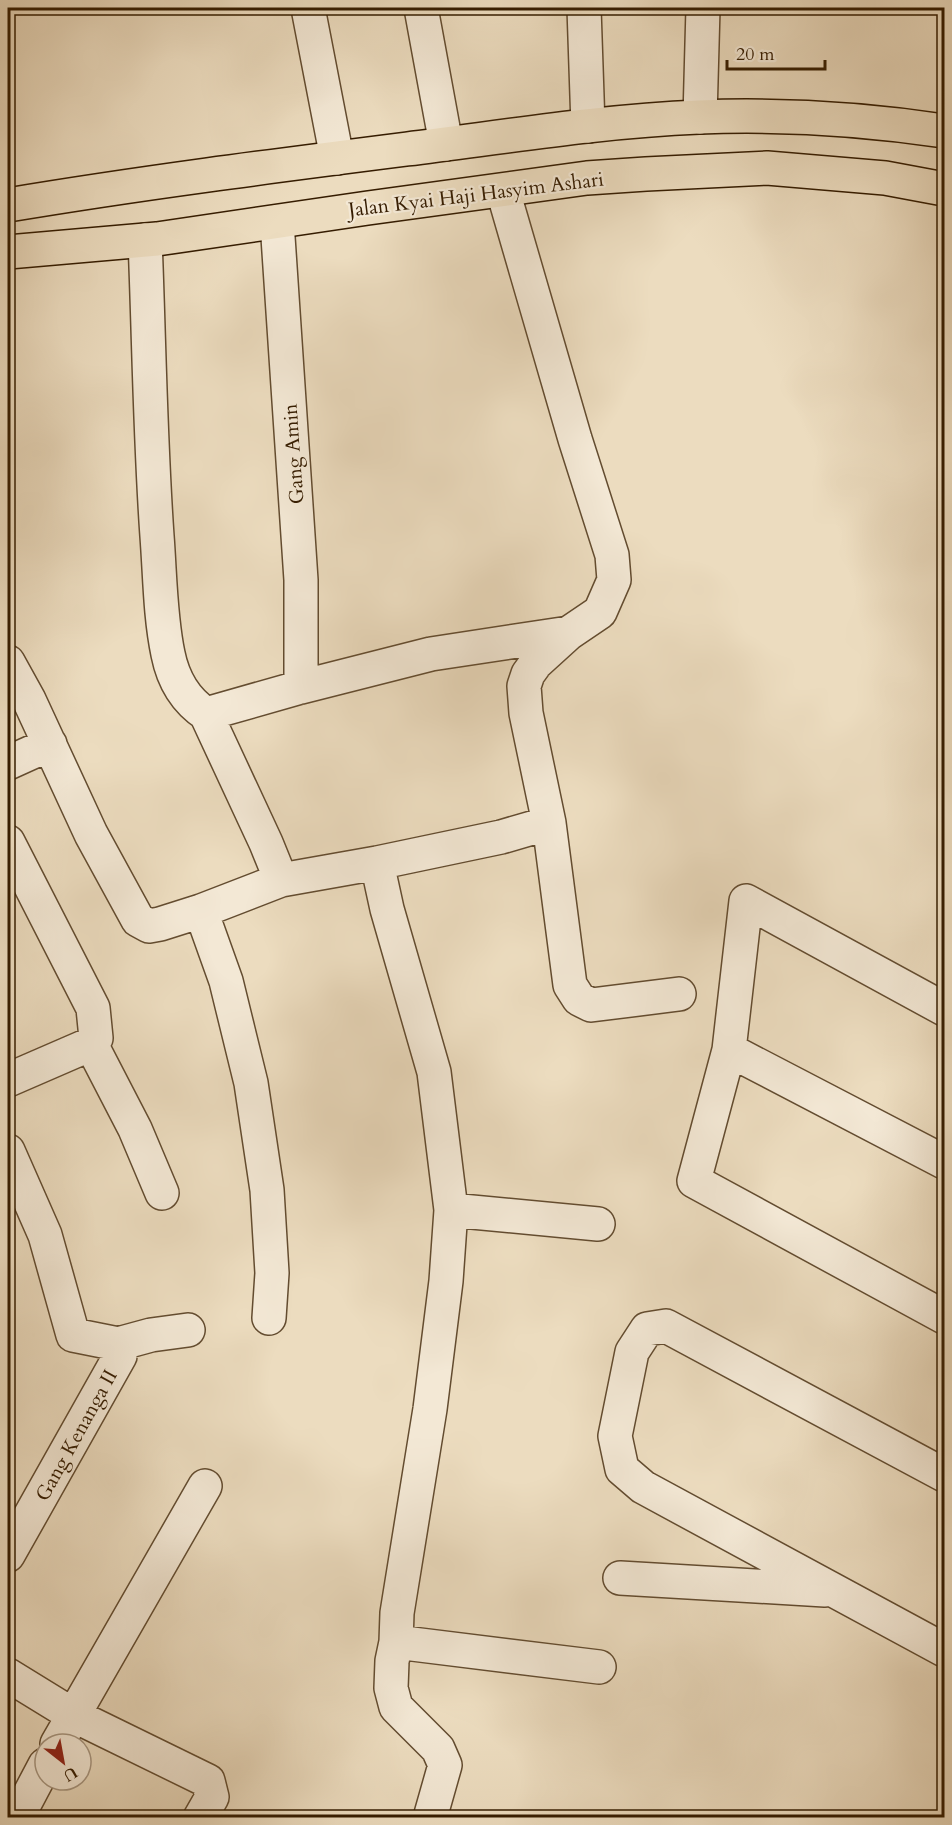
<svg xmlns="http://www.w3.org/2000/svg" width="952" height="1825" viewBox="0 0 952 1825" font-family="Cardo,serif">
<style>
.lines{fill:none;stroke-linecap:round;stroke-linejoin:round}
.minor-casing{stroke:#634c30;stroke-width:36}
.major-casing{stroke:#351c00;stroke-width:36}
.minor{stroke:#f3e8d5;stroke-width:33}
.major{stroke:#ecdcbf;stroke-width:33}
.labels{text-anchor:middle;stroke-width:4.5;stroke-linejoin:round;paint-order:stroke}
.street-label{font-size:20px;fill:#351c00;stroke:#f3e8d5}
</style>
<rect width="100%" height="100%" fill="#ecdcbf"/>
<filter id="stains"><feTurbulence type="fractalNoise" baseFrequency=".00333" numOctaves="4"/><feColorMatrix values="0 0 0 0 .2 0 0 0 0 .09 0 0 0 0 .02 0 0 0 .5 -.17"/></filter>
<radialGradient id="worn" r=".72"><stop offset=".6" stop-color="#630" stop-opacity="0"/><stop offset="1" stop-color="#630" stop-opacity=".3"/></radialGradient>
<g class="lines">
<defs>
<path id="minor" d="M308 8 337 158
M421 8 446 144
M584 8 588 126
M700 117 703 8
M277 222 301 580V687
M145 240C149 338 150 437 157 536 160 575 160 616 168 654 173 679 185 700 206 714L266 843 281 880
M8 662 29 700 91 834 138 920 149 926 160 924 201 911 281 880 377 863
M206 714 301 687 431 654 569 633
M8 763 50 744
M549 823 570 985 579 999 591 1005 679 994
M8 842 93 1008 96 1038 91 1044 135 1129 162 1193
M201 911 226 981 251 1083 267 1190 272 1273 269 1318
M944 1009 746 901 729 1050 694 1181 944 1317
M729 1050 944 1162
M8 1080 91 1044
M8 1151 45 1235 73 1335 118 1344 151 1335 188 1330
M451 1210 598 1224
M944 1475 666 1326 647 1329 632 1352 615 1436 622 1469 643 1487 944 1650
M8 1555 120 1356 118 1344
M620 1578 825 1590
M396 1642 599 1667
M8 1675 73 1715 208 1781 212 1797 200 1818
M57 1744 205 1486
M17 1818 45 1765
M430 1818 445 1765 438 1749 396 1707 391 1688 392 1661 396 1642 397 1613 430 1409 446 1281 451 1210 434 1072 387 909 377 863 501 837 549 823 526 713 524 686 528 674 536 663 569 633 600 612 614 580 612 555 575 439 503 191"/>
<path id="major" d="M8 205C140 183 273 166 407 149 504 137 601 121 699 117 780 114 864 119 944 131
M8 252 157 239 368 208 587 178 646 174 767 168 885 178 944 189"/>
</defs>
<use href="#minor" class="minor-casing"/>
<use href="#major" class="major-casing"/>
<use href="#minor" class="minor"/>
<use href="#major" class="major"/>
</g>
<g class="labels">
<g class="street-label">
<text transform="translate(476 194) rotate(-7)" y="7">Jalan Kyai Haji Hasyim Ashari</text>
<text transform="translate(293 454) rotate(-94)" y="7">Gang Amin</text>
<text transform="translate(76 1435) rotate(-61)" y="7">Gang Kenanga II</text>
</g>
</g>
<rect width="952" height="1825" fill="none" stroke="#ecdcbf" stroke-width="30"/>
<rect x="9" y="9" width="934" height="1807" fill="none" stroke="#351c00" stroke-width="3"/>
<rect x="15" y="15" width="922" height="1795" fill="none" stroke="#351c00" stroke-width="1.5"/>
<g transform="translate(63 1762) rotate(149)"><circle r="28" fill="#f3e8d5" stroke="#a79680" stroke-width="1.5"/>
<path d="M0-4.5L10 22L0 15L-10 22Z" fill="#8f2418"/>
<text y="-9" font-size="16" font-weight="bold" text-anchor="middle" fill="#351c00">U</text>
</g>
<path d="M727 60v9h98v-9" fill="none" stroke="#351c00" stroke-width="3"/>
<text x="736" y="60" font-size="18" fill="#351c00" stroke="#f3e8d5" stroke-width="4.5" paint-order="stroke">20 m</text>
<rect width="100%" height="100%" filter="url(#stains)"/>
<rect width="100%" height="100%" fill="url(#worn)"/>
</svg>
